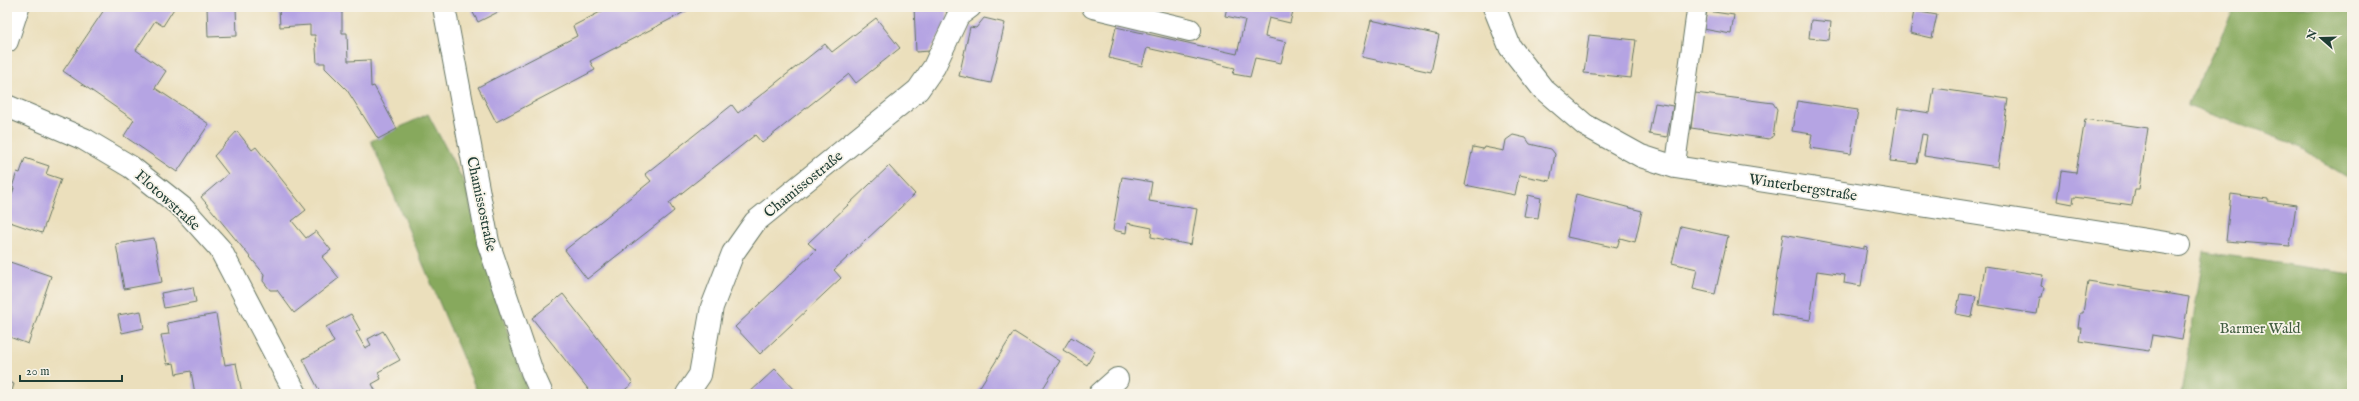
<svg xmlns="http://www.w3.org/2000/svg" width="2359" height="401" viewBox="0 0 2359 401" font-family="'IM FELL English',serif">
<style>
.forest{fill:#87a95d;stroke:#537348}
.building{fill:#b5a4e3}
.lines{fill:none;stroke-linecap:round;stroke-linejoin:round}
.lane-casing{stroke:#667664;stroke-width:21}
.street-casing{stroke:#667664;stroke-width:24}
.secondary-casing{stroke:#667664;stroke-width:24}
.lane{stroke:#fff;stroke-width:19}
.street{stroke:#fff;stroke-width:22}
.secondary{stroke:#fff;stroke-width:22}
.labels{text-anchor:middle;stroke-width:3.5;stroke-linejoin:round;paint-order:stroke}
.street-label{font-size:15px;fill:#1f3d34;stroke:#f7f3e8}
.park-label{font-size:15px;fill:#425e41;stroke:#f7f3e8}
</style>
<rect width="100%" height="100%" fill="#f7f3e8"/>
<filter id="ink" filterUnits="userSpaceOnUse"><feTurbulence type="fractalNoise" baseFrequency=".025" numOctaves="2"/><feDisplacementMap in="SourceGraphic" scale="8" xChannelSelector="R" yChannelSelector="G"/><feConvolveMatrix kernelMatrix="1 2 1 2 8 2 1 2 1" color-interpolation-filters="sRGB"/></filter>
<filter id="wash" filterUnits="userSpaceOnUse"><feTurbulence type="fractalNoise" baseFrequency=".012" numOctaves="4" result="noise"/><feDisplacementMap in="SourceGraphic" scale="16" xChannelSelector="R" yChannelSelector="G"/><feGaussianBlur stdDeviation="0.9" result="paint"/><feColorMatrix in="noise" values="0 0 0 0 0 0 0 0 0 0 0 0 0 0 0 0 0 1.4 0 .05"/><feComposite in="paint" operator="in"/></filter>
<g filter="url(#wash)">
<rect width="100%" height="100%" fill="#ebdfbc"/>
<path class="forest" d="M2235 7H2352V180L2292 143 2187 106Z
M428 114 466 186 475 227 528 394H478L371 141Z
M2204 252 2352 274V394H2181Z"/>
<g id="blocks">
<path class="building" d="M106 7H175L163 26 155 21 136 50 166 71 155 88 209 124 177 172 124 136 134 120 63 71Z
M207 7H236L237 36 208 37Z
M279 7H342V33H347L348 61 370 60 371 87 374 86 397 129 378 139 347 90 325 68V63H317L315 35H310V25L280 27Z
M470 7H508L478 22Z
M610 7H694L590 61 595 70 496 122 478 87 577 36 573 26Z
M914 7H946L948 20 930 51 916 52Z
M1227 7H1294L1290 23 1269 18 1267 26 1265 37 1286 42 1281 63 1255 58 1250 77 1233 74 1235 68 1147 48 1142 66 1109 58 1116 27 1237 54 1245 20 1225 16Z
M1707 11 1734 15 1731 34 1703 29Z
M1914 11 1937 15 1932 38 1910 33Z
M876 18 900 48 856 83 849 74 762 143 755 135 669 203 674 211 587 279 565 250 651 181 645 174 732 105 738 113 825 44 832 52Z
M984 18 1005 23 991 83 959 76 970 27 976 28Z
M1371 20 1439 35 1431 72 1362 57Z
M1811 20 1831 22 1829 40 1809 38Z
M1589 35 1636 40 1631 78 1584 73Z
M1934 88 2008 99 1998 167 1924 156 1927 135 1922 134 1917 164 1890 161 1898 108 1930 113Z
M1695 93 1773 103 1777 109 1773 137 1769 139 1691 128Z
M1797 101 1858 110 1851 154 1810 148 1812 134 1792 131Z
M1655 103 1673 106 1667 137 1649 134Z
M2085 119 2148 128 2139 189H2135L2132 205 2074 197 2073 204 2057 201 2061 171 2076 173Z
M237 131 252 150 256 147 306 210 292 221 306 238 316 231 331 250 322 257 339 278 294 313 277 290H270L263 281 264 274 201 197 228 174 214 156Z
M1513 135 1526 138 1530 144 1551 149 1555 154 1550 181 1519 175 1515 195 1465 185 1473 147 1483 149 1484 147 1504 151 1506 140Z
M25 158 49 166 46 174 61 179 42 233 7 221V210L14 188 12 187 17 172 20 173Z
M889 166 915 194 834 270 841 278 760 354 735 327 816 250 808 243Z
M1122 177 1152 182 1149 201 1197 209 1191 245 1151 237 1152 228 1127 223 1126 233 1113 230Z
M1576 194 1642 211 1635 242 1620 238 1617 248 1567 237Z
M2231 194 2268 199V201L2296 205 2290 246 2226 241Z
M1528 195 1541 198 1538 218 1524 216Z
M1681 226 1728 236 1715 294 1693 289 1697 269 1672 263Z
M1783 234 1864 249V246L1867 247 1861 286 1844 283 1845 275 1817 271 1810 320 1771 314Z
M154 238 162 282 124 289 116 244Z
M7 261 51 276 28 344 7 336Z
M1985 266 2043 275 2041 286 2044 287 2042 297H2040L2037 314 1979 305Z
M2088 281 2189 297 2182 340 2152 335 2149 351 2079 341 2081 328H2078L2080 313H2083Z
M193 287 196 302 164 308 161 293Z
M563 294 633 383 620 394H592L532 318Z
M1960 294 1976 296 1972 317 1956 314Z
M141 311 144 328 122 333 118 315Z
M216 314 225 365 236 363 242 393 195 394 191 371 176 374 174 363 167 364 161 335 169 334 167 323Z
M351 314 360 330 356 332 365 348 371 345 368 339 383 331 400 360 378 372 381 379 372 384 377 394H321L303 359 334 342 326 327Z
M1014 332 1060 361 1042 390 1040 394 976 393Z
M1071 337 1095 351 1087 365 1063 350Z
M775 369 799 394H748Z
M7 381 14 384 11 394H7Z"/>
</g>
</g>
<g filter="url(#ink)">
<use href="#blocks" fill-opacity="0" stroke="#667664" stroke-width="1"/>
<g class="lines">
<defs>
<path id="lane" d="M1675 167 1697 7"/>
<path id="street" d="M444 7 488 242 532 372 542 394
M1093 7 1190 30
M1494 7 1510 47 1543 89 1585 125 1641 156 1675 167 2179 245
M7 106 84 139 131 167 184 209 220 249 296 394
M687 394 700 375 712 307 733 253 755 222 918 90 934 67 958 16 970 7
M1100 394 1117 379"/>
<path id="secondary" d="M7 41 18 7"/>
</defs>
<use href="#lane" class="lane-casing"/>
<use href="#street" class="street-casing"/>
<use href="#secondary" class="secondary-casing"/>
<use href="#lane" class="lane"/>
<use href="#street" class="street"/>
<use href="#secondary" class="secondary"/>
</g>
</g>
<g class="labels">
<g class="street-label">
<text transform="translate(803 184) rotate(-39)" y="5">Chamissostraße</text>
<text transform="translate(1803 187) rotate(9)" y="5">Winterbergstraße</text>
<text transform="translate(168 200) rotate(42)" y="5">Flotowstraße</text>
<text transform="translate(482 204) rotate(78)" y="5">Chamissostraße</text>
</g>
<g class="park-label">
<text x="2260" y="333">Barmer Wald</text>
</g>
</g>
<rect width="2359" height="401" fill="none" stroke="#f7f3e8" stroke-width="24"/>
<g transform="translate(2321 38) rotate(290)" stroke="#f7f3e8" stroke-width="3" paint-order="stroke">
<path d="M0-3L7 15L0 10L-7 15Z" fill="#1f3d34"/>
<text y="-6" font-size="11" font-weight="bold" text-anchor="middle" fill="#1f3d34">N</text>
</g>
<path d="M20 375v6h102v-6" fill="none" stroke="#1f3d34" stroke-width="2"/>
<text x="26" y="375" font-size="12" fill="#1f3d34" stroke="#f7f3e8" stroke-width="3" paint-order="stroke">20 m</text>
</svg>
